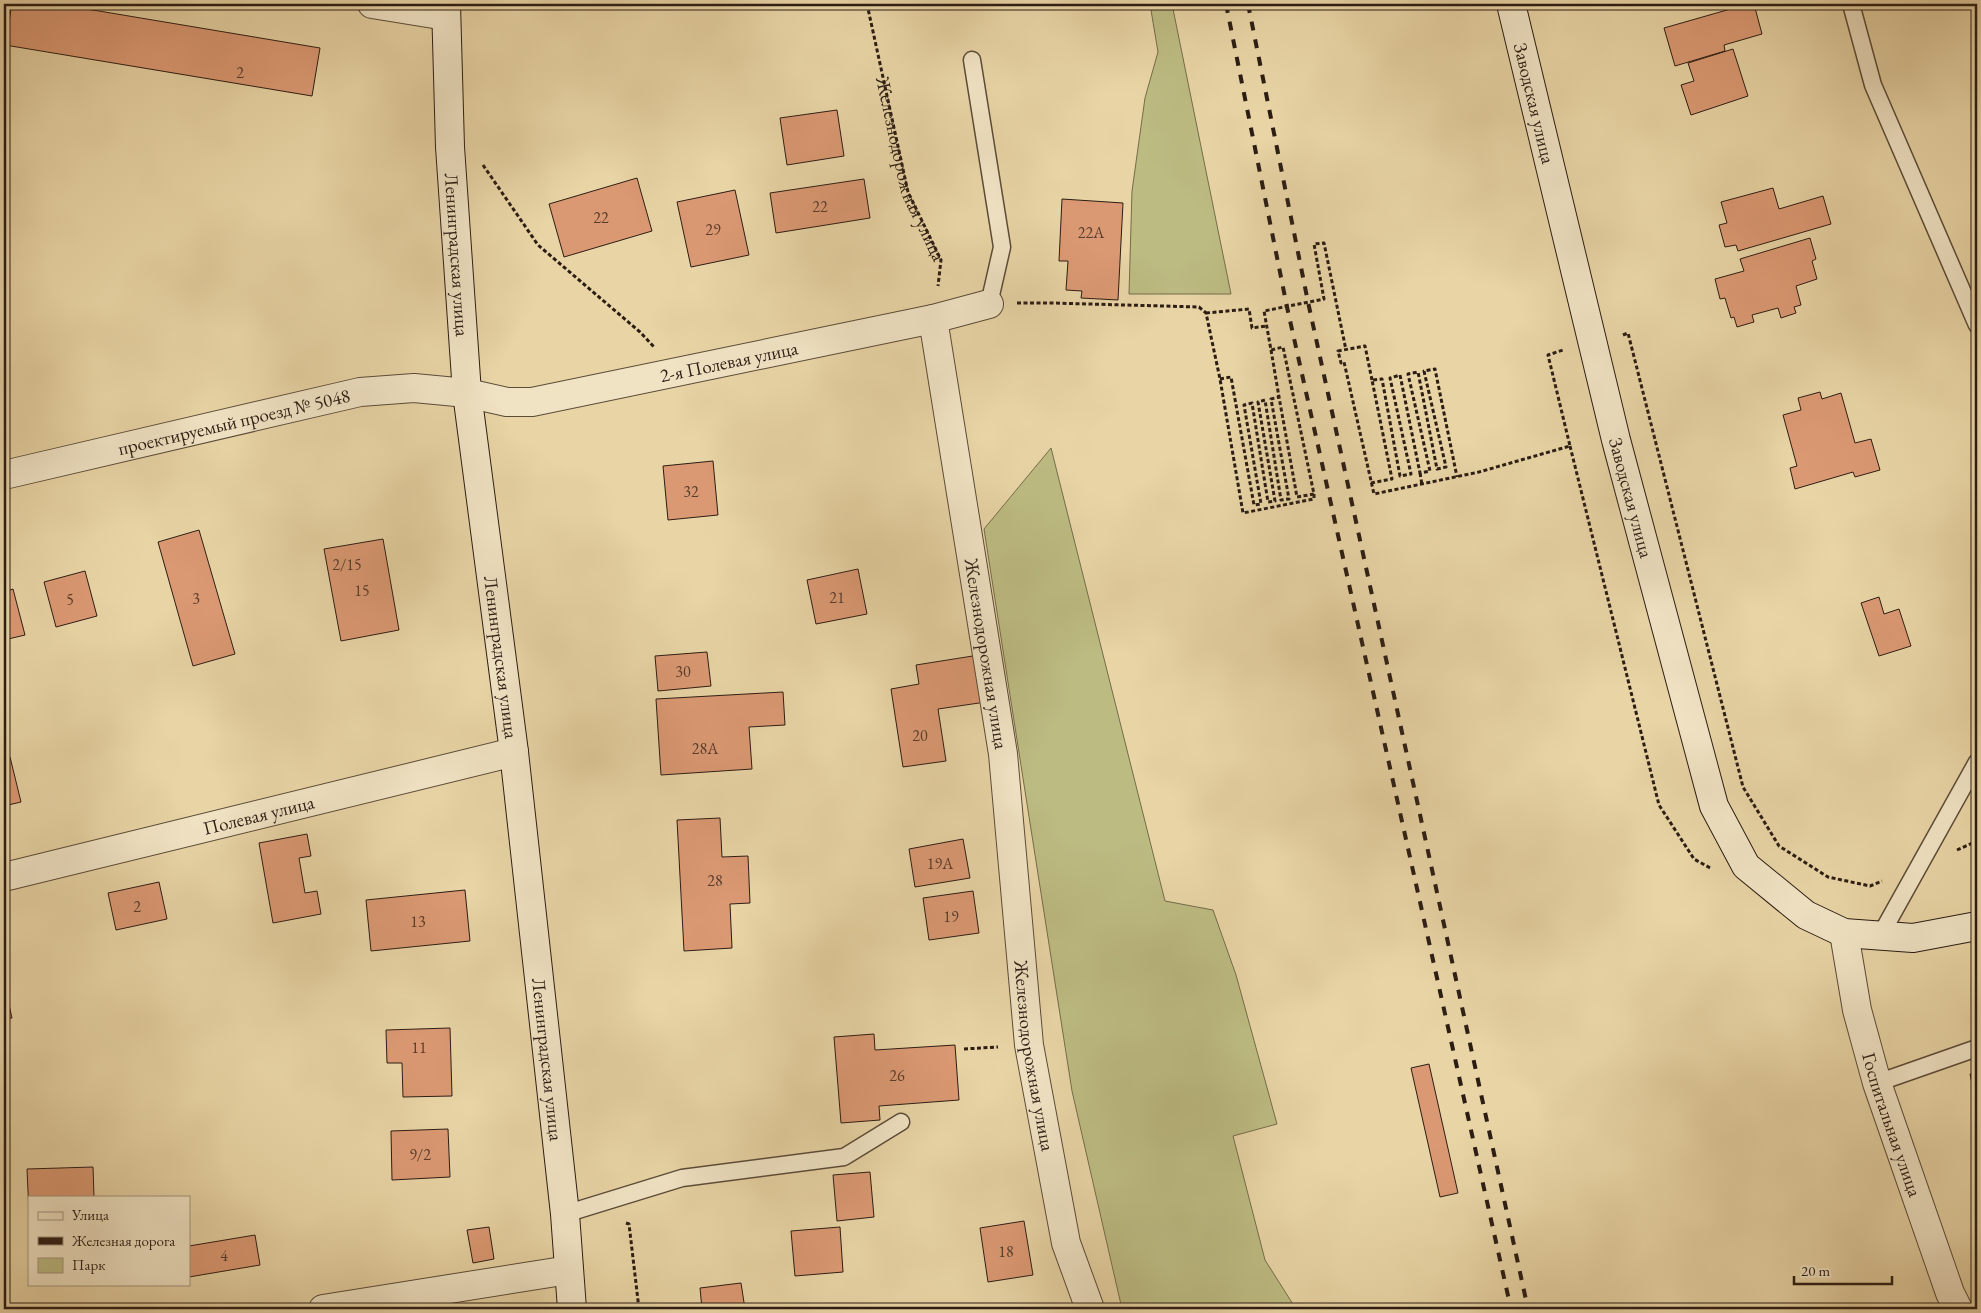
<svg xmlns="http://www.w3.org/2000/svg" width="1981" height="1313" viewBox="0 0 1981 1313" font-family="'EB Garamond',serif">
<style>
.green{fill:#bcbb82;stroke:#746c4b}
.building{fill:#db9973;stroke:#2c1d14}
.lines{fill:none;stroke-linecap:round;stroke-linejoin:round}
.lane-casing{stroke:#5b4b38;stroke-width:19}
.street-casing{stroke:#5b4b38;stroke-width:30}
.secondary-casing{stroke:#2c1d14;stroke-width:30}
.path{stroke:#2c1d14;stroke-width:3;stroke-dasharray:4 2.5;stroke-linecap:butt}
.lane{stroke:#f0e3c4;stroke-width:16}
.street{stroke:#f0e3c4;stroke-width:28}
.secondary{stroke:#f0e3c4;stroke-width:28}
.rail{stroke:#2c1d14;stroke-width:4;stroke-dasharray:9 9;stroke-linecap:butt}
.labels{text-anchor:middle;stroke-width:4;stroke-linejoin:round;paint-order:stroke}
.number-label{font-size:16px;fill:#583c2c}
.street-label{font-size:19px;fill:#2c1d14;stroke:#f0e3c4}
</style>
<rect width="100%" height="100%" fill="#e8d4a5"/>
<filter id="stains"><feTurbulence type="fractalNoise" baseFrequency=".004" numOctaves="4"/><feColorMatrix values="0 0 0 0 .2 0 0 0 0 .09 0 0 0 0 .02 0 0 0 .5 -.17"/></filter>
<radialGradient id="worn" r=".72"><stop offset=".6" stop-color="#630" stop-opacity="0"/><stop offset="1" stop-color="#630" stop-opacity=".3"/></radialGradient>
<path class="green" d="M1150 4H1172L1231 294H1129L1132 191 1145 98 1158 52Z
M1051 448 1165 901 1213 910 1236 975 1277 1124 1233 1136 1265 1260 1296 1309H1122L1072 1091 984 529Z"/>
<path class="building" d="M12 4H57L320 48 312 96 5 45Z
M1748 4H1754L1762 34 1724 45 1725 51 1675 66 1664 28Z
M1733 49 1748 96 1691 115 1681 85 1694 81 1688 63Z
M837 110 844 156 787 165 780 118Z
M637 178 652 231 564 257 549 204Z
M864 179 870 218 776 233 770 193Z
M1773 188 1779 209 1823 196 1831 224 1738 251 1736 245 1725 247 1719 225 1727 223 1721 202Z
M735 190 749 255 691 267 677 202Z
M1062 199 1123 203 1118 300 1081 298 1082 291 1066 290 1068 261H1059Z
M1810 238 1816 259 1812 261 1817 279 1796 286 1801 305 1794 307 1796 313 1781 318 1778 308 1752 315 1754 322 1737 327 1734 317 1731 318 1725 298 1720 299 1715 279 1744 271 1740 259Z
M1820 392 1822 399 1841 393 1855 443 1871 439 1880 470 1855 477 1853 472 1795 489 1790 468 1797 466 1783 415 1801 410 1798 398Z
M713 461 718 515 668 520 663 466Z
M199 530 235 654 193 666 158 542Z
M383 539 399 630 341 641 324 549Z
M858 569 867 614 816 624 807 580Z
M85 571 97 616 56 627 44 582Z
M13 589 25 635 4 640V592Z
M1879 597 1884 614 1899 609 1911 646 1879 656 1861 603Z
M707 652 711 686 658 691 655 656Z
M979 655 986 702 938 709 946 761 903 767 891 689 919 684 916 665Z
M783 692 785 725 749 727 752 769 661 775 656 699Z
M10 757 21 802 4 806V759Z
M720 818 722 857 748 856 750 903 730 904 732 948 684 951 677 820Z
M307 834 311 856 299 858 305 893 317 891 321 914 273 923 259 843Z
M963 839 970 878 915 887 909 849Z
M159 882 167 919 116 930 108 893Z
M465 890 470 941 371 951 366 900Z
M973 891 979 933 929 940 923 898Z
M4 983 12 1018 4 1019Z
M450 1028 452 1096 403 1097 402 1063H387L386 1030Z
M874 1034 875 1050 955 1045 959 1100 879 1106 880 1120 841 1123 834 1037Z
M1429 1064 1458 1193 1440 1197 1411 1068Z
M1977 1073V1108L1970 1074Z
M448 1129 450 1177 392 1180 391 1131Z
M93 1167 94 1197H29V1213L27 1169Z
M870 1172 874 1217 837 1221 833 1175Z
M1024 1221 1033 1275 988 1282 980 1228Z
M489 1227 494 1259 473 1263 467 1230Z
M840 1227 843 1272 795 1276 791 1231Z
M255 1235 260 1265 189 1277V1246Z
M741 1283 745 1309H702L700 1288Z"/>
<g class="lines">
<defs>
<path id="lane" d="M1851 4 1873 85 1977 325
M972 60 1002 247 989 304
M1880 936 1977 762
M1877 1083 1977 1048
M565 1214 682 1178 844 1157 901 1122"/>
<g id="street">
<path d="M372 4 446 16"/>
<path id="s2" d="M933 319 1003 754 1029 1045 1066 1243 1090 1309"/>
<path id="s3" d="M4 475 360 392 414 388 467 393 507 402H532L933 319 989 304"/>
<path id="s4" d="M4 877 514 752"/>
<path id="s5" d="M1844 933 1857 1010 1877 1083 1950 1293 1958 1309"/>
<path d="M323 1309 569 1270"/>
</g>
<g id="secondary">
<path id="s6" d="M446 4 450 147 467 393 514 752 565 1214 572 1309"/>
<path id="s7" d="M1511 4 1616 440 1714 806 1746 866 1806 915 1844 933 1913 938 1977 926"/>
</g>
</defs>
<use href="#lane" class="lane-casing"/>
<use href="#street" class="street-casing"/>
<use href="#secondary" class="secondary-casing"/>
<g class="path">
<path id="s1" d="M867 4 908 192 941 260 938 286"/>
<path d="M483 165 538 245 640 332 654 347"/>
<path d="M1017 303H1052L1199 307 1206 313 1220 379 1243 513 1314 499V494"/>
<path d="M1206 313 1249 309 1252 328 1266 326"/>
<path d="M1623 335 1628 333 1743 787 1779 846 1828 877 1870 886 1882 881"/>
<path d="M1271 350 1279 397"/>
<path d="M1220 379 1231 377 1254 505 1261 504 1244 405 1252 403 1268 502 1275 501 1258 402 1265 400 1281 500 1289 499 1271 399 1279 397 1297 497 1314 494 1283 347 1271 350 1264 311 1324 299 1314 244 1324 243 1346 350"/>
<path d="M1372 380 1365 346 1338 351 1341 363 1344 362 1374 494 1479 472 1570 446 1548 355 1563 350"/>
<path d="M1570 446 1659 805 1694 859 1712 869"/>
<path d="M1420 473 1422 485"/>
<path d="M1371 483 1392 479 1372 380 1382 379 1400 476 1411 474 1390 378 1400 375 1420 473 1430 471 1408 374 1418 372 1437 469 1446 467 1424 371 1435 369 1457 477"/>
<path d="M1957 850 1977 841"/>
<path d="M964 1049 998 1047"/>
<path d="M626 1223 629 1224 639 1309"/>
</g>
<use href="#lane" class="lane"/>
<use href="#street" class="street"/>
<use href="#secondary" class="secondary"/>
<path class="rail" d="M1226 4 1287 307 1511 1309
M1248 4 1308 302 1528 1309"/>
</g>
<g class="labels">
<g class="number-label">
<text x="240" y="78">2</text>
<text x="820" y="212">22</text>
<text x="601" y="223">22</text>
<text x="713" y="235">29</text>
<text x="1091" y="238">22А</text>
<text x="691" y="497">32</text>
<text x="347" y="570">2/15</text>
<text x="362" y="596">15</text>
<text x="837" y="603">21</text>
<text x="196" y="604">3</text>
<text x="70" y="605">5</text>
<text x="683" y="677">30</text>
<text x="920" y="741">20</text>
<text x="705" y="754">28А</text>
<text x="940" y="869">19А</text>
<text x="715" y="886">28</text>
<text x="137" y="912">2</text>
<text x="951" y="922">19</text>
<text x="418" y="927">13</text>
<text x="419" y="1053">11</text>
<text x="897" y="1081">26</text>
<text x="420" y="1160">9/2</text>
<text x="1006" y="1257">18</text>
<text x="224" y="1261">4</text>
</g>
<g class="street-label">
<text dy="7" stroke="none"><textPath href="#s7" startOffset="102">Заводская улица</textPath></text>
<text dy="7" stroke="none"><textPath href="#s1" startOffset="171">Железнодорожная улица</textPath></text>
<text dy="7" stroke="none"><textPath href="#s6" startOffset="251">Ленинградская улица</textPath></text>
<text dy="7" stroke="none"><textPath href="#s3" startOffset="740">2-я Полевая улица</textPath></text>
<text dy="7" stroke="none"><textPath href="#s3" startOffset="236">проектируемый проезд № 5048</textPath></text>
<text dy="7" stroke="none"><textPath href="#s7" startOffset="508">Заводская улица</textPath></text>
<text dy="7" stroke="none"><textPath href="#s2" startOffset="339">Железнодорожная улица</textPath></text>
<text dy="7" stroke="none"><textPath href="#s6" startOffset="656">Ленинградская улица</textPath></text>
<text dy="7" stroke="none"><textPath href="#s4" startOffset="262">Полевая улица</textPath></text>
<text dy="7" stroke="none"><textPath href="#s2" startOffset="744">Железнодорожная улица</textPath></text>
<text dy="7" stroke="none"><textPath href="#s6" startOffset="1061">Ленинградская улица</textPath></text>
<text dy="7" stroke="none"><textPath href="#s5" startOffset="198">Госпитальная улица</textPath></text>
</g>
</g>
<rect width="1981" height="1313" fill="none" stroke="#e8d4a5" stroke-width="20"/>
<rect x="5" y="5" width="1971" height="1303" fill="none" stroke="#2c1d14" stroke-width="2.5"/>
<rect x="10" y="10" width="1961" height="1293" fill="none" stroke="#2c1d14"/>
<rect x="28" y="1196" width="162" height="90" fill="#f0e3c4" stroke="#a2947e"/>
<rect x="38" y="1212" width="25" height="8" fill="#f0e3c4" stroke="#a2947e"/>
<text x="72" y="1220" font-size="15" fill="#2c1d14">Улица</text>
<rect x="38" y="1237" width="25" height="8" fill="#2c1d14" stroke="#a2947e"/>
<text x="72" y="1246" font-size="15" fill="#2c1d14">Железная дорога</text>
<rect x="38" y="1258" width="25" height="15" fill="#bcbb82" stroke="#a2947e"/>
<text x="72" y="1270" font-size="15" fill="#2c1d14">Парк</text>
<path d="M1794 1276v8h98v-8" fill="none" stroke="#2c1d14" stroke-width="2.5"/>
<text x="1801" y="1276" font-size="15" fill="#2c1d14" stroke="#f0e3c4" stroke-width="4" paint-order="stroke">20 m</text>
<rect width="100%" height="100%" filter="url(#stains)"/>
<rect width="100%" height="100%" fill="url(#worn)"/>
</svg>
